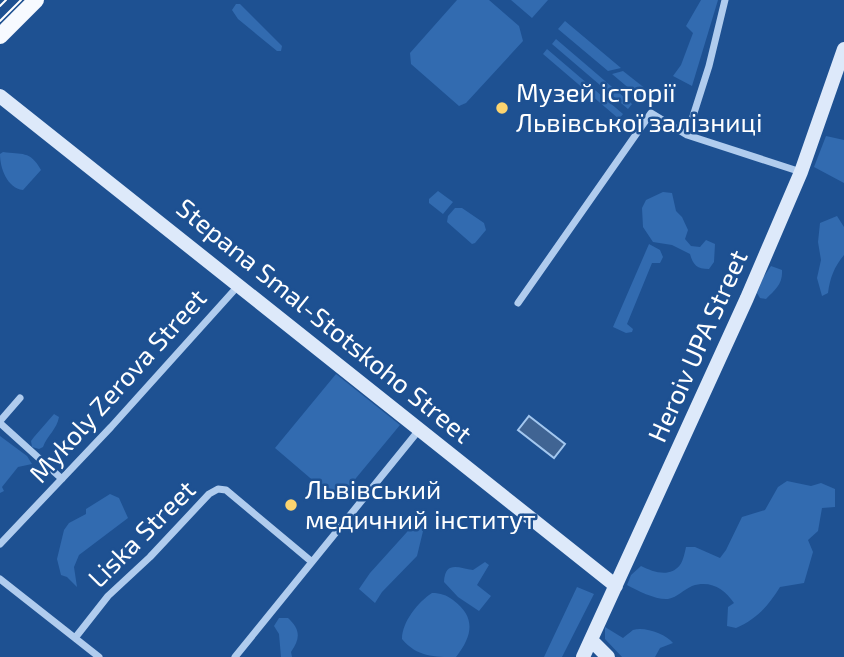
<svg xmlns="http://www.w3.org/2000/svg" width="844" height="657" viewBox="0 0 844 657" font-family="'Exo 2',sans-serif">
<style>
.green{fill:#326bb0}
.water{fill:#406493;stroke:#a3c7ef;stroke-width:2}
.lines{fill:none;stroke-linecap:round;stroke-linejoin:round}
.street{stroke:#b0ccee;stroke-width:7}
.secondary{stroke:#dde9fa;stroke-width:14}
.primary{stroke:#f7faff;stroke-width:16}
.tram{stroke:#fff;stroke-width:2}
.poi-dot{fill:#fcd46f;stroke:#1e5192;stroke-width:2.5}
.labels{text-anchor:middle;stroke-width:5;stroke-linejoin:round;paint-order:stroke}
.poi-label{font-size:26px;fill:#fff;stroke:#1e5192;text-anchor:start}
.street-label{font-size:26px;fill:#fff;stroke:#1e5192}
</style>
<rect width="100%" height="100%" fill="#1e5192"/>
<path class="green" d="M457 0H489L519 26 523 41 466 103 459 106 411 64 410 53Z
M511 0H548L532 18Z
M701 0H718L692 86 673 76 681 65 693 33 686 26Z
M236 4H240L282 46 281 51H277L238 19 232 10Z
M565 21 621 68 608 71 558 29Z
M556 39 632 104 628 109 552 44Z
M547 49 623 114 619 119 543 54Z
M623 71 651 93 644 101 612 74Z
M826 136 844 140V183L814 167Z
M3 152C22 155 30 150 41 170L23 190C7 188 0 168 0 154Z
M438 191 453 202 443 214 429 203V199Z
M663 192 672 193 676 211 682 217 688 230 685 239 691 246 700 247 706 240 715 244 714 262 709 269C697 269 693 265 690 254L672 245 653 242 643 227 642 208 646 200Z
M455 208H462L484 223 486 230 475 243 472 244 447 222 448 216Z
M837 216 844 227V255C834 267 830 278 828 293L822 296 817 278 821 260 818 242 820 223Z
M649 244 660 250 663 257 660 263H652L627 324 633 329 632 332 626 333 613 327Z
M771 266 782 270C783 284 775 290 766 299L760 298 757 293 763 278Z
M336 374 400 425 337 501 275 448Z
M54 414 59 417C57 429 47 436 43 447L39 449 32 447 31 441 34 437Z
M0 436 27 456 32 464 18 467 2 487 4 491 0 493Z
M787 481 811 486 821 483 835 489V507L822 508 818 531 808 540 813 552 804 583 780 587C768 606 757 619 736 628L727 626 728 607 734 603C724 589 711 580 692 586 683 590 678 597 668 599 656 600 638 591 627 585L631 575 641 566C653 572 670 578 680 565 683 561 685 552 686 547H695L720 558 726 550 742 517 765 510 778 487Z
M110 494 119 498 128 518 79 555 74 567 77 587 67 577 61 575 57 559 64 530 69 523 86 514V509Z
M416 522 424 527 417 556 382 592 375 603 359 589 370 573Z
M485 562 489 565 477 585 491 596 479 611 458 597 444 582C445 560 459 568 473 570Z
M577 587 594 594 562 657H544Z
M432 593C441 593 446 595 453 600 476 617 473 635 456 657 434 657 417 657 402 639 402 622 418 602 432 593Z
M279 618H288C300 629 301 638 291 652L292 657H281L279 634 274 626Z
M605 627 623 638C624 637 632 631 633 630 644 626 666 634 673 643L660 648 655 657H622L605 639Z"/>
<path class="water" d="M529 416 565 444 554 458 518 430Z"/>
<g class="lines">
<path class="street" d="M687 135 709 66 725 0
M518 303 651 113 687 135 801 172
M0 421 20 398
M0 423 62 479
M0 544 111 427 238 286
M0 579 99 657
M75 638 108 596 150 557 209 494 218 489 226 490 312 562
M235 657 419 430"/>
<path class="secondary" d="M0 96 616 586
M591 640 608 657
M583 657 747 298 801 172 844 49"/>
<path class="primary" d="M0 36 36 0"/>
<path class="tram" d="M0 6 6 0
M0 21 21 0"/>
</g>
<g class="poi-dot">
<circle cx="502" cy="108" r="7"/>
<circle cx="291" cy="505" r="7"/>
</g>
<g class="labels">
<g class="poi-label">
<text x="516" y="102">Музей історії<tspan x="516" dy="30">Львівської залізниці</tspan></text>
<text x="305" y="499">Львівський<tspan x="305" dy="30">медичний інститут</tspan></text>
</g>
<g class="street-label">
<text transform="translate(324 321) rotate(39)" y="9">Stepana Smal-Stotskoho Street</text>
<text transform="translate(698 346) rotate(-66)" y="9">Heroiv UPA Street</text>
<text transform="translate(118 386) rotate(-48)" y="9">Mykoly Zerova Street</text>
<text transform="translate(142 534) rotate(-45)" y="9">Liska Street</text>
</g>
</g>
</svg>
